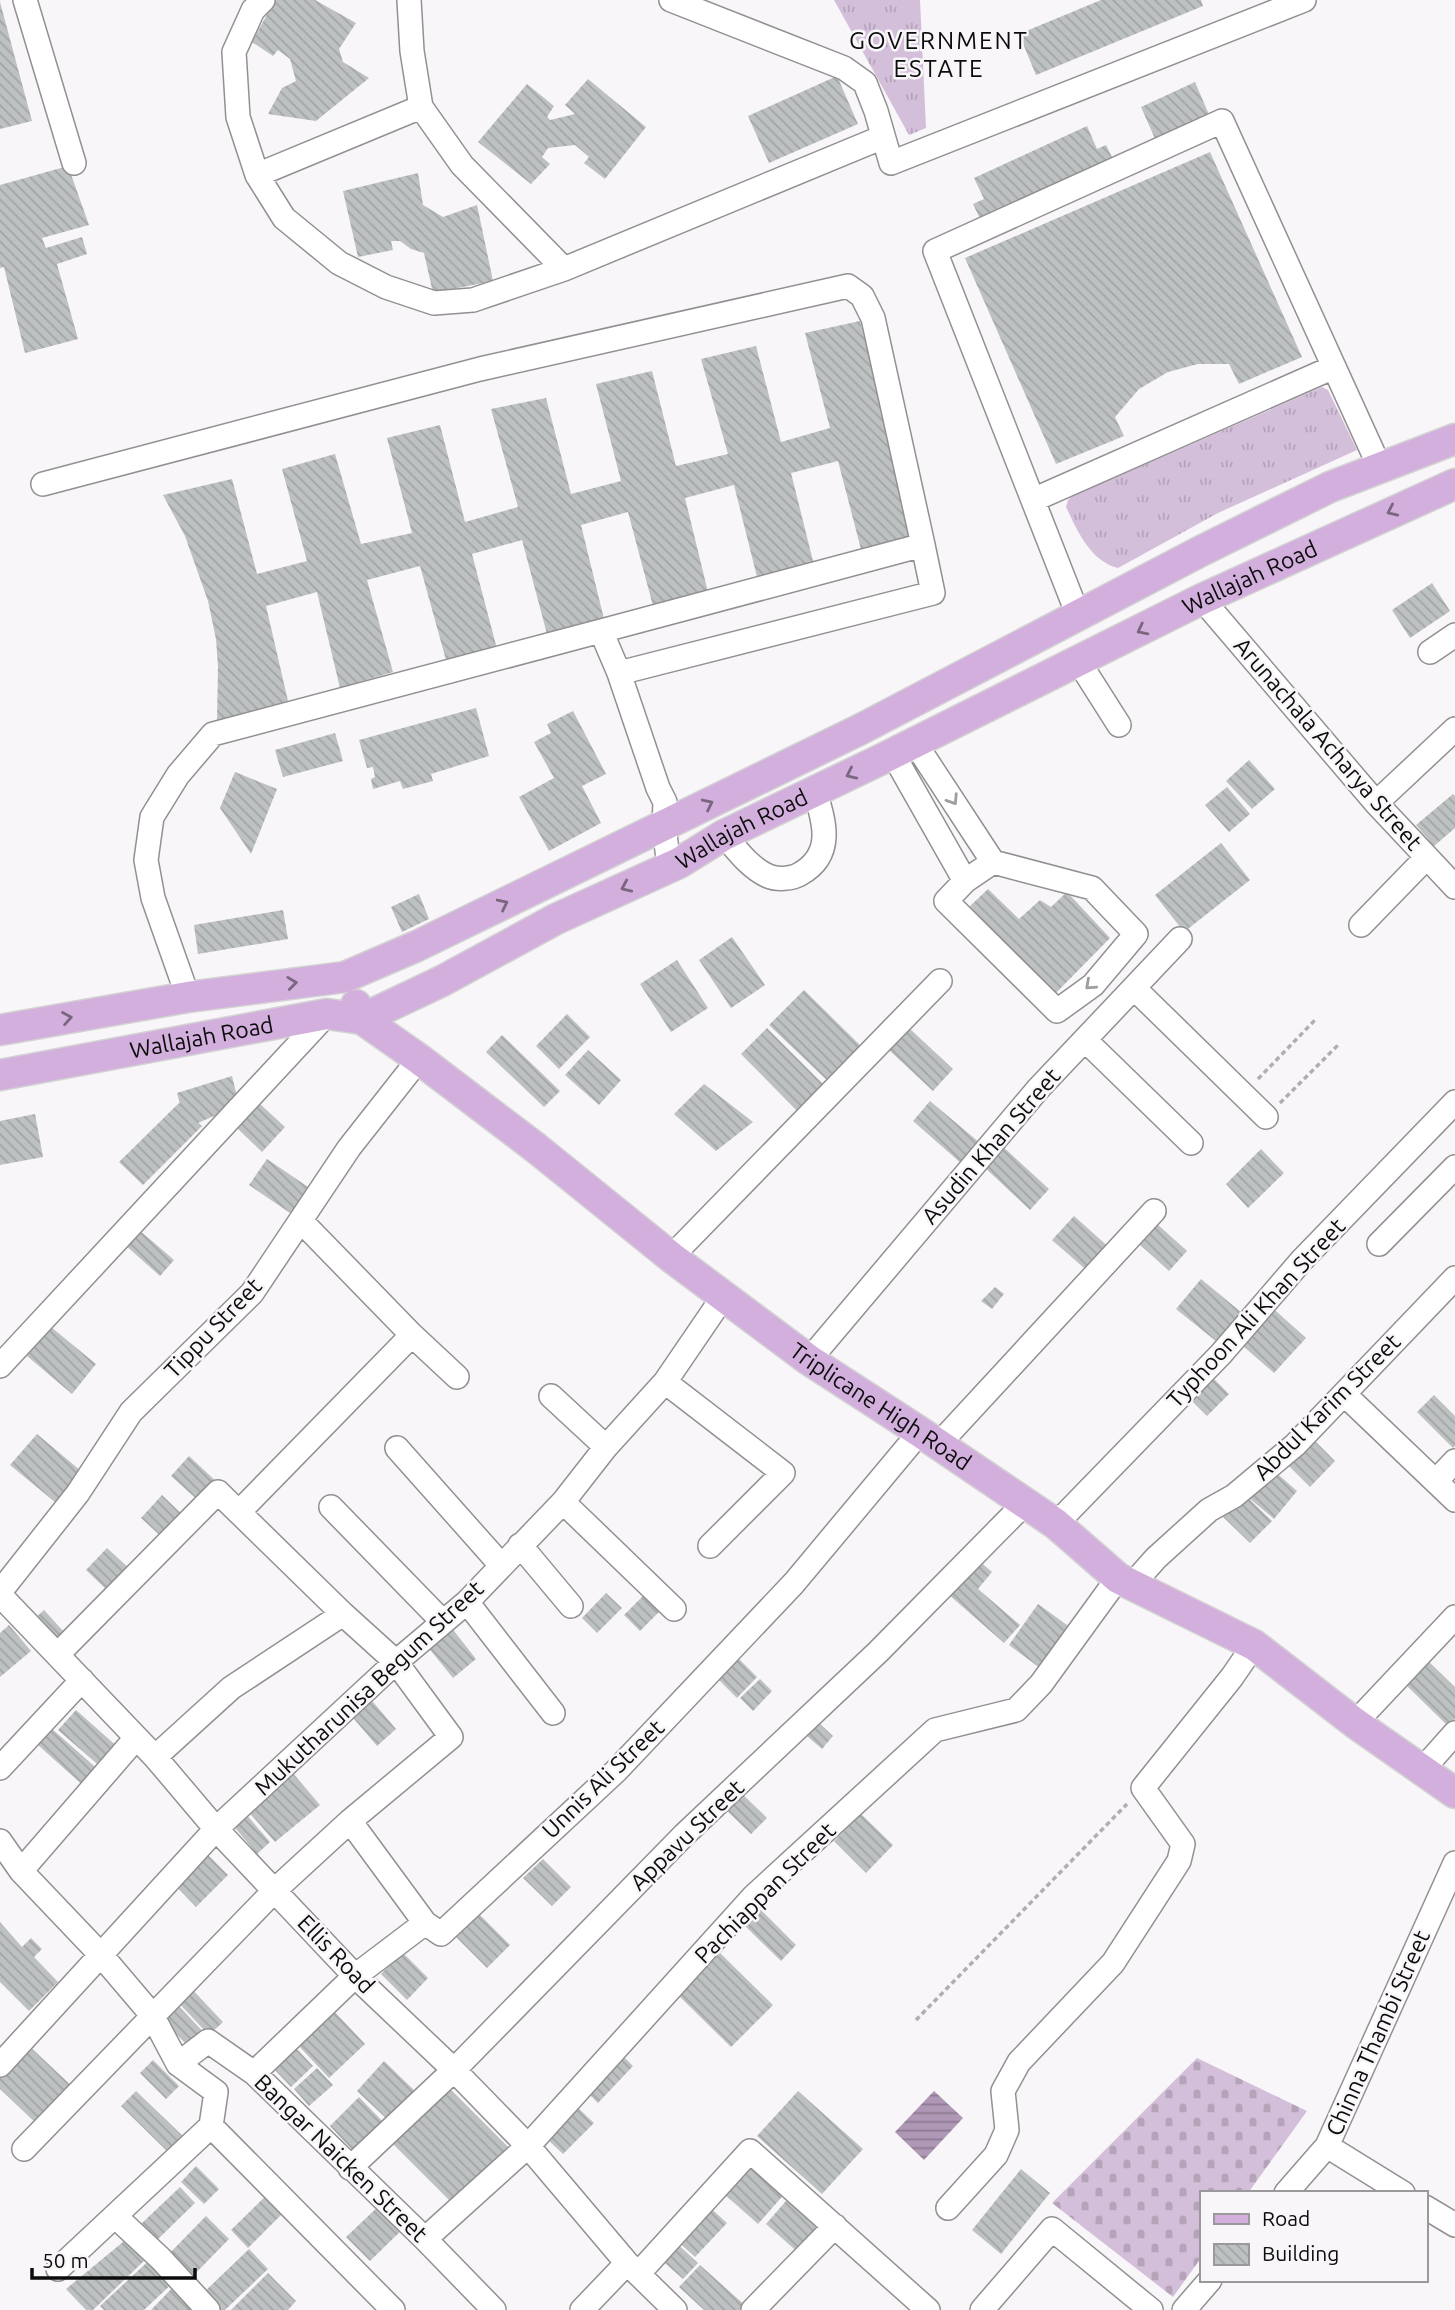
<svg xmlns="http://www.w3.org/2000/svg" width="1455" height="2310" viewBox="0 0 1455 2310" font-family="Ubuntu,sans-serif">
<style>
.grass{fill:url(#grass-tufts)}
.cemetery{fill:url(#cemetery-stones)}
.water{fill:url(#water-rules)}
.building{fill:url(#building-back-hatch)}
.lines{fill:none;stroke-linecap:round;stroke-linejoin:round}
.minor-casing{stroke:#929092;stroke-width:26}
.major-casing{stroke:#d3d3d3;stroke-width:33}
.path{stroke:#b0aeb0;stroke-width:3.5;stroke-dasharray:5 3.5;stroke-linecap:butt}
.minor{stroke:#fff;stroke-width:23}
.major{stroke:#d3afdd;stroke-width:30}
.oneway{stroke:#7a667f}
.oneway2{stroke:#9e9e9e}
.labels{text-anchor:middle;stroke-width:5;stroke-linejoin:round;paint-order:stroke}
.street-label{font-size:23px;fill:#0d0c0d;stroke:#f8f6f8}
.neighbourhood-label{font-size:24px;letter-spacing:2px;fill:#0d0c0d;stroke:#f8f6f8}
</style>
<defs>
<pattern id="grass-tufts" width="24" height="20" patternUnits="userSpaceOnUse" patternTransform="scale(1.75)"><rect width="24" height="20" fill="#d4bfda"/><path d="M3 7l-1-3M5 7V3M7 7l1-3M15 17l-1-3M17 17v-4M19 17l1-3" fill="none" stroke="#b5a3ba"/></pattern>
<pattern id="cemetery-stones" width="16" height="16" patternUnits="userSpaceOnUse" patternTransform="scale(1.75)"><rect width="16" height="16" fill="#d4bfda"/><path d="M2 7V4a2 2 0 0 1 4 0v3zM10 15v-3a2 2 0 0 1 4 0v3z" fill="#b5a3ba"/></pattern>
<pattern id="water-rules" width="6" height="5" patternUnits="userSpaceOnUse" patternTransform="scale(1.75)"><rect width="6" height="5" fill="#af97b6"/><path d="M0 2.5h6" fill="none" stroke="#8d7a92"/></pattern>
<pattern id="building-back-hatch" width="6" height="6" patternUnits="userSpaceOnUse" patternTransform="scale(1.75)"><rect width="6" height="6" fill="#bec1c1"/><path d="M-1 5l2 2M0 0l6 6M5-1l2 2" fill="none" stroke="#a2a5a5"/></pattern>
</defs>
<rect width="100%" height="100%" fill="#f8f6f8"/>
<path class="grass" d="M834 0H920L926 128 909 135Z
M1322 387 1328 390 1357 450 1218 513 1118 568C1090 561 1077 530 1066 507L1068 500 1073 496Z"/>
<path class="cemetery" d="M1197 2058 1307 2111 1248 2193H1201V2258L1173 2297 1052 2203Z"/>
<path class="water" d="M934 2091 963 2118 924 2160 895 2132Z"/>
<path class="building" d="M275 0H315L356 23 339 49 343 62 369 78 316 121 268 114 282 88 296 81 290 59 278 50 273 56 252 42Z
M1101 0H1201L1203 6 1036 75 1019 34Z
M0 2 32 121 0 129Z
M837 76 858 124 769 163 748 116Z
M588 79 646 127 605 179 584 163 589 157 575 145 548 148 542 157 550 164 531 184 478 142 527 84 554 106 547 117 550 120 575 114 565 105Z
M1195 82 1210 117 1156 141 1141 107Z
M1087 126 1097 149 1106 145 1116 165 983 225 973 204 984 199 974 178Z
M1210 152 1302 357 1239 384 1229 364H1198L1168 372 1139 389 1115 417 1124 436 1056 464 965 258Z
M68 166 89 225 42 238 46 248 82 237 87 254 57 264 78 339 25 353 4 267 0 268V185Z
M418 173 423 205 443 217 477 205 493 281 433 293 424 253 411 249 400 241H391L393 250 358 257 343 191Z
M860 321 918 539 862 553 838 461 791 473 814 565 758 581 734 485 685 498 708 592 653 606 628 512 581 525 604 619 547 634 522 540 472 554 497 649 446 660 420 566 367 580 393 672 340 688 317 592 266 606 288 701 217 721 218 667 216 639 208 601 185 536 163 495 232 479 257 574 307 561 282 469 335 454 361 544 412 533 387 438 440 425 465 522 518 507 491 409 546 398 571 494 621 481 596 384 652 371 676 466 728 454 701 359 756 346 781 442 830 428 805 333Z
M1432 583 1450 611 1410 638 1392 610Z
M476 708 489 756 431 774 433 781 403 789 400 781 373 789 371 779 375 777 373 767 367 768 359 740Z
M573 711 606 774 582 786 601 823 549 851 519 797 554 778 534 742 551 733 547 724Z
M335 733 343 761 283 777 275 750Z
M1249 760 1275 789 1252 809 1226 781Z
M235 772 277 789 251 854 220 808Z
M1227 787 1250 814 1229 832 1205 805Z
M1453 794 1455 796V828L1434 846 1416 825Z
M1221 843 1250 880 1184 932 1155 895Z
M988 889 1019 919 1040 900 1051 907 1067 892 1110 938 1053 996 970 906Z
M419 894 429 919 402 932 391 907Z
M283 910 288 939 198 954 194 925Z
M732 937 765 985 731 1008 699 960Z
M677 960 708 1008 671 1032 640 984Z
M804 990 866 1051 833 1086 769 1025Z
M567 1014 590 1037 559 1069 536 1046Z
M767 1028 831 1092 805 1119 741 1054Z
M909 1028 953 1069 933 1091 889 1050Z
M502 1035 560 1091 544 1107 486 1052Z
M588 1050 621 1080 599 1105 565 1075Z
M232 1076 239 1105 198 1123 202 1126 143 1185 119 1162 179 1103 180 1104 177 1093Z
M704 1084 753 1122 716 1151 674 1114Z
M930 1101 980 1143 962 1164 913 1121Z
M259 1103 285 1127 262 1152 236 1127Z
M35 1114 43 1157 0 1165V1121Z
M1000 1144 1049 1189 1030 1210 981 1164Z
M1261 1149 1284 1173 1248 1208 1226 1184Z
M267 1159 314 1191 296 1217 249 1185Z
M1074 1216 1112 1250 1091 1274 1052 1240Z
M1156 1223 1187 1251 1169 1271 1138 1243Z
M138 1229 174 1260 160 1276 124 1244Z
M1201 1279 1247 1317 1222 1346 1176 1309Z
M995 1287 1004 1294 992 1309 981 1301Z
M1268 1304 1306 1338 1274 1373 1236 1340Z
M51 1327 96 1364 72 1394 27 1356Z
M1208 1373 1229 1394 1207 1416 1186 1395Z
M1434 1395 1455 1416V1446L1453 1448 1417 1412Z
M37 1434 87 1476 61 1507 10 1465Z
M1309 1435 1335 1461 1310 1487 1284 1461Z
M189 1456 219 1484 201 1503 171 1476Z
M1273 1470 1297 1491 1274 1519 1249 1498Z
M1244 1494 1272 1521 1250 1543 1223 1517Z
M162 1495 187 1519 166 1541 141 1518Z
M107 1548 132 1571 110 1593 86 1570Z
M978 1560 992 1572 978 1589 1020 1625 1004 1643 948 1594Z
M647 1592 663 1608 640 1631 624 1615Z
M606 1593 622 1608 597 1633 582 1618Z
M1038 1604 1074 1630 1044 1671 1009 1645Z
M44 1610 64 1632 52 1643 32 1621Z
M447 1622 476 1659 453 1678 423 1641Z
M9 1625 31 1651 0 1677V1633Z
M738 1658 757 1677 737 1698 718 1679Z
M1427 1660 1455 1687V1719L1448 1726 1405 1684Z
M760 1679 772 1691 753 1711 740 1698Z
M368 1696 396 1729 377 1746 349 1713Z
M76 1710 120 1749 103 1769 58 1730Z
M819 1723 833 1736 822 1749 807 1736Z
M52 1729 101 1772 86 1788 38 1745Z
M292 1772 320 1805 275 1842 247 1810Z
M740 1792 767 1818 751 1834 724 1808Z
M245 1813 270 1842 257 1854 232 1824Z
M861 1814 893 1845 866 1873 834 1841Z
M204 1851 228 1875 196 1907 172 1882Z
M543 1859 571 1887 552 1906 523 1878Z
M759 1908 796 1945 781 1961 743 1924Z
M479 1914 510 1945 487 1968 456 1937Z
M0 1922 22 1947 31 1938 42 1949 34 1957 58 1982 29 2011 0 1982Z
M402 1952 428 1978 407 2000 381 1974Z
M719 1952 773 2005 731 2047 677 1994Z
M189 1986 223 2022 209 2035 175 1999Z
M174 2001 207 2036 192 2050 159 2016Z
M332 2009 365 2044 329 2078 296 2043Z
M26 2043 76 2090 40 2127 0 2089V2071Z
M294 2046 313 2066 291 2087 272 2067Z
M619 2052 633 2066 598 2103 584 2089Z
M153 2060 179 2086 166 2099 140 2073Z
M384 2061 416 2092 389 2121 357 2091Z
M317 2068 333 2085 309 2106 294 2089Z
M448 2087 508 2147 452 2203 391 2142Z
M136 2091 187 2140 172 2156 121 2106Z
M798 2091 863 2149 822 2194 757 2136Z
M359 2097 386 2125 356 2154 330 2126Z
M576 2106 594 2123 563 2154 545 2137Z
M751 2160 787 2191 758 2224 723 2193Z
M196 2166 219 2189 204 2204 181 2182Z
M1021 2169 1050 2193 1001 2254 972 2230Z
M180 2187 195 2203 157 2240 141 2224Z
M273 2189 290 2206 248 2248 231 2230Z
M792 2194 828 2225 801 2255 766 2224Z
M382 2203 405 2227 370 2261 346 2237Z
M706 2204 727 2223 695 2257 674 2238Z
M206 2216 229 2239 187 2282 164 2259Z
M129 2237 146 2259 93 2310H86L66 2289Z
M673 2240 698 2263 683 2279 657 2256Z
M249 2249 268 2269 225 2310H214L201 2295Z
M155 2255 177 2279 144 2310H104L100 2306Z
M700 2265 748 2308 746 2310H704L679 2287Z
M268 2273 296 2301 288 2310H231Z
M177 2283 200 2310H151Z"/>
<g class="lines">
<defs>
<path id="minor" d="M25 0 74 163
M263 0 253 10 234 52 238 117 257 175 284 218 339 263 386 287 434 303 473 300 564 269 462 165 421 107 412 51 409 0
M671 0 844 68 865 83 876 111 891 163 1304 0
M257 175 421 107
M564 269 883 137
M43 484 480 369 848 286 862 296 873 318 923 545
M1033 500 1334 367
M1202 599 1376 803 1455 887
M1078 615 935 251 1222 121 1380 468
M1430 652 1455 635
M1079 662 1119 725
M619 673 933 593 923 545 601 631 619 673 658 788 665 802 664 826 669 867
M915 743 993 862 1092 888 1136 934 1093 985 1057 1011 946 901 965 881 993 862
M893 754 965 881
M1376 803 1455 729
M724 835C737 850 750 868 768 876 777 880 792 879 800 874 834 855 825 823 815 792
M1361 925 1427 857
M1135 989 1266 1117
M188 997 153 898 146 860 152 817 178 775 213 734 601 631
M1085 1040 1191 1143
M301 1221 412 1335 457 1377
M1379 1244 1455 1167
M671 1257 940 981
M809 1360 1038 1089 1180 939
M0 1366 327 1014
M665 1382 783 1473 710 1546
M1344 1394 1455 1500
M551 1396 606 1447
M938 1445 1154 1211
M397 1448 501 1565
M1436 1481 1455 1461
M563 1502 674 1609
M331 1507 442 1621
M239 1512 412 1335
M1056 1524 1221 1354 1302 1260 1455 1102
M520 1545 571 1606
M1132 1585 1156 1558 1209 1510 1234 1496 1295 1445 1455 1278
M0 1592 78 1493 131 1412 252 1293 349 1148 419 1059
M0 1595 155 1757 216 1829 355 1976 454 2070 528 2146 627 2263 675 2310
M467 1602 553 1713
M1355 1723 1455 1617
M155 1757 231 1688 343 1614
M0 1768 82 1680
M1423 1769 1455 1733
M350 1821 425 1923
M0 1841 21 1871 101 1955 152 2015 178 2064 216 2092 211 2126 58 2269
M21 1871 136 1738
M178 2064 208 2041 254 2073 425 2239 494 2310
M0 2065 216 1829 396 1662 467 1602 563 1502 606 1447 665 1382 723 1297
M254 2073 355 1976 425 1923 441 1934 616 1771 794 1583 920 1432
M211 2126 393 2310
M1327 2146 1403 2193
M24 2149 276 1889 350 1821 451 1737 396 1662 343 1614 218 1492 58 1654
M350 2168 454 2070 684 1835 878 1652 1025 1503
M1286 2193 1327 2146 1455 1863
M1425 2207 1455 2225
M948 2208 996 2155 1007 2130 1003 2091 1019 2062 1113 1963 1179 1861 1183 1844 1143 1788 1232 1677 1254 1645
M116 2217 161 2259 208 2310
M425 2239 528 2146 754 1896 935 1730 1016 1710 1041 1684 1118 1578
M638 2274 750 2151 928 2310
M582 2310 627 2263
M753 2310 835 2226
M982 2310 1052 2229 1151 2310
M1184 2310 1210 2280"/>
<g id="major">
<path id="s1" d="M356 1005 362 1019 419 1059 536 1148 671 1257 809 1360 920 1432 1056 1524 1118 1578 1254 1645 1355 1723 1455 1793"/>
<path d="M0 1030 188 997 345 977 417 946 861 729 1201 551 1330 487 1455 439"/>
<path id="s2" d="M0 1075 327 1014 362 1019 442 981 556 919 679 863 724 835 880 760 1202 599 1455 484"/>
</g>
</defs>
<use href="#minor" class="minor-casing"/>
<use href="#major" class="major-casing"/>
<path class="path" d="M1258 1079 1315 1020
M1280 1103 1338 1045
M916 2020 1127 1804"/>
<use href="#minor" class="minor"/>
<use href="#major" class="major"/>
</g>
<defs><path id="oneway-chevron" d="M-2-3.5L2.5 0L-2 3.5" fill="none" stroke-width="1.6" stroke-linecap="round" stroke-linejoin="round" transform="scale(1.75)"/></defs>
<g class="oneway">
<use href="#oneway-chevron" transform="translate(1392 511) rotate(155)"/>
<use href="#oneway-chevron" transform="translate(1142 630) rotate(153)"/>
<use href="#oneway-chevron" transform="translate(851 774) rotate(155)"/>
<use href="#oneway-chevron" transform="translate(708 804) rotate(-26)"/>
<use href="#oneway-chevron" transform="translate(626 887) rotate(156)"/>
<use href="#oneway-chevron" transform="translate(503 904) rotate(-26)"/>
<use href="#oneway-chevron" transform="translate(292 983) rotate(-7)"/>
<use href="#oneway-chevron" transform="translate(67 1018) rotate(-10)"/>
</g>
<g class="oneway2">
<use href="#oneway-chevron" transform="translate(953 800) rotate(57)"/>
<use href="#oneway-chevron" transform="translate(1090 985) rotate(138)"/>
</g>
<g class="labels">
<g class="street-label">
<text dy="8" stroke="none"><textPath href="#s2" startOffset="1360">Wallajah Road</textPath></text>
<text transform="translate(1328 744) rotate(49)" y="8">Arunachala Acharya Street</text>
<text dy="8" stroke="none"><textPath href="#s2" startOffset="793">Wallajah Road</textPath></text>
<text dy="8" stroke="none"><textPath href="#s2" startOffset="205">Wallajah Road</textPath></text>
<text transform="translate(991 1146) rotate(-49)" y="8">Asudin Khan Street</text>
<text transform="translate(1256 1313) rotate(-47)" y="8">Typhoon Ali Khan Street</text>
<text transform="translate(213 1328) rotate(-46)" y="8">Tippu Street</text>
<text dy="8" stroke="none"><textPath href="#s1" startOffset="663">Triplicane High Road</textPath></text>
<text transform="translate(1327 1407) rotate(-45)" y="8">Abdul Karim Street</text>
<text transform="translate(369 1688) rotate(-43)" y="8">Mukutharunisa Begum Street</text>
<text transform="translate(603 1779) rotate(-44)" y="8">Unnis Ali Street</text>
<text transform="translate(687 1835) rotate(-44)" y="8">Appavu Street</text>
<text transform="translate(765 1893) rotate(-45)" y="8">Pachiappan Street</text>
<text transform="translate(336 1954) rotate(46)" y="8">Ellis Road</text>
<text transform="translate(1378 2033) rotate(-66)" y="8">Chinna Thambi Street</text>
<text transform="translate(341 2158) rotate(44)" y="8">Bangar Naicken Street</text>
</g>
<g class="neighbourhood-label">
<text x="939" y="49">GOVERNMENT<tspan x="939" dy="28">ESTATE</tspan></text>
</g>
</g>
<rect x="1200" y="2191" width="228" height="91" fill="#f8f6f8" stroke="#9a989a" stroke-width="2"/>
<rect x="1214" y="2214" width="35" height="10" fill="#d3afdd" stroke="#9a989a" stroke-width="2"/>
<text x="1262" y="2226" font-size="21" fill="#0d0c0d">Road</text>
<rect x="1214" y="2244" width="35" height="21" fill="url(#building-back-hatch)" stroke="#9a989a" stroke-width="2"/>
<text x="1262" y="2261" font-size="21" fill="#0d0c0d">Building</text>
<path d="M32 2268v10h163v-10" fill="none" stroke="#0d0c0d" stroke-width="3.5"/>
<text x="42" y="2268" font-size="21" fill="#0d0c0d" stroke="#f8f6f8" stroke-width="5" paint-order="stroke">50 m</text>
</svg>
